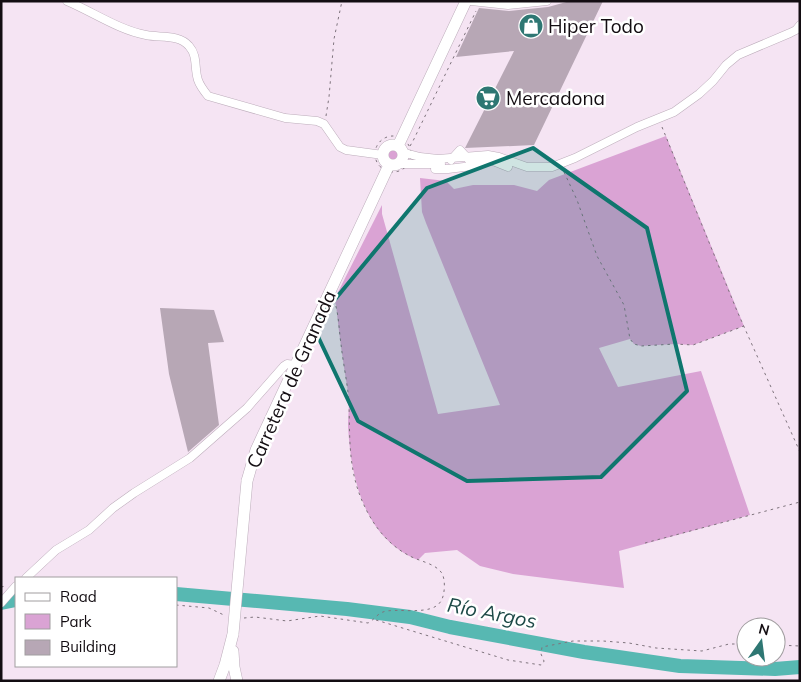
<svg xmlns="http://www.w3.org/2000/svg" width="801" height="682" viewBox="0 0 801 682" font-family="Mulish,sans-serif">
<style>
.green{fill:#daa3d4}
.lines{fill:none;stroke-linecap:round;stroke-linejoin:round}
.river{stroke:#57b8b2;stroke-width:14}
.building{fill:#b7a7b5}
.street-casing{stroke:#bdadbb;stroke-width:9}
.secondary-casing{stroke:#bdadbb;stroke-width:12}
.path{stroke:#7e737c;stroke-width:1;stroke-dasharray:2.5 4;stroke-linecap:butt}
.street{stroke:#fff;stroke-width:8}
.secondary{stroke:#fff;stroke-width:11}
.secondary-bridge-casing{stroke:#bdadbb;stroke-width:12;stroke-linecap:butt}
.secondary-bridge{stroke:#fff;stroke-width:11}
.marked{fill:#0f766e;fill-opacity:0.2;stroke:#0f766e;stroke-width:4;stroke-linejoin:round}
.labels{text-anchor:middle;stroke-width:5;stroke-linejoin:round;paint-order:stroke}
.poi-label{font-size:19px;fill:#130d12;stroke:#fff;text-anchor:start}
.street-label{font-size:19px;fill:#130d12;stroke:#fff}
.water-label{font-size:20px;font-style:italic;fill:#1d4947;stroke:#fff}
</style>
<rect width="100%" height="100%" fill="#f5e4f3"/>
<path class="green" d="M666 136 744 326 693 345 675 344 641 346 634 344 630 339 599 348 618 387 701 371 750 515 619 551 624 588 513 574 480 566 457 550 425 553 418 560C364 538 351 479 348 426 348 415 350 403 348 392 343 363 339 334 336 305L334 300 382 205V214L438 414 500 405 426 223 422 212 420 178 446 181 454 189 473 185H514L537 191 549 180Z
M385 155a8 8 0 1 1 16 0a8 8 0 1 1-16 0Z"/>
<g class="lines">
<path class="river" d="M176 594 347 609 410 617 450 627 584 652 680 666 775 669 800 667
M1 603 16 600"/>
</g>
<path class="building" d="M570 1H603L534 145 465 148 514 51 456 57 479 8 509 11 548 7Z
M160 308 214 310 224 342 208 343 219 425 188 452 169 374Z"/>
<g class="lines">
<defs>
<path id="street" d="M67 1C93 12 119 30 146 35 160 38 179 34 189 46 198 56 194 68 198 80 200 86 204 91 208 96L285 118 317 121 324 124 340 147 346 150 383 155
M471 1 508 5 547 1
M402 150 405 153 420 157 438 159 488 155 499 157 527 167H552L575 158 637 127 674 112 699 94 713 81 726 65 738 55 790 33 796 30 800 25
M451 160 460 150 469 160 493 161 508 167
M399 164H441
M435 169H448L480 165
M26 578 56 550 89 530 113 508 134 493 190 458 247 408 284 366 287 364 295 365
M1 603 16 586"/>
<path id="secondary" d="M383 155a10 10 0 1 1 20 0a10 10 0 1 1-20 0Z
M398 146 466 1
M247 481 256 450 389 165
M233 651 234 667 237 681
M219 681 225 665 233 634"/>
</defs>
<use href="#street" class="street-casing"/>
<use href="#secondary" class="secondary-casing"/>
<path class="path" d="M326 116 329 97 334 39 342 1
M662 127 737 311 800 452
M375 154a18 18 0 1 1 36 0a18 18 0 1 1-36 0Z
M410 146 413 141 476 11
M564 172 577 200 597 256 624 305 630 339 634 344 641 346 675 344 693 345 744 326
M645 543 800 502
M1 587 6 586
M176 605 209 608 226 616
M244 618 255 617 287 621 320 616 368 623C374 620 377 614 383 612 396 607 432 617 441 601 445 595 446 578 441 572 434 563 418 561 408 555 391 546 378 531 369 515 348 477 350 445 349 404 348 385 343 363 341 344 339 331 339 316 335 303
M376 620 508 660 541 665 543 664 544 661 541 654 542 647 573 641H603L629 643 656 648 702 651 729 644H746
M776 645 800 646"/>
<use href="#street" class="street"/>
<use href="#secondary" class="secondary"/>
<defs>
<path id="secondary-bridge" d="M233 634 247 481"/>
</defs>
<use href="#secondary-bridge" class="secondary-bridge-casing"/>
<use href="#secondary-bridge" class="secondary-bridge"/>
</g>
<path class="marked" d="M533 148 647 228 687 391 601 477 467 481 358 421 313 326 427 188Z"/>
<defs>
<symbol id="shop-disc" viewBox="-11 -11 22 22"><circle r="9.5" fill="#2e7773" stroke="#fff"/><path d="M-5-2.5h2.3a2.7 3.5 0 0 1 5.4 0H5L5.5 6h-11ZM-1.5-2.5h3a1.5 2.3 0 0 0-3 0Z" fill="#fff"/></symbol>
<symbol id="supermarket-disc" viewBox="-11 -11 22 22"><circle r="9.5" fill="#2e7773" stroke="#fff"/><path d="M-6-5.5h2.5l.6 2H6L4.5 2H-2.5L-4.4-4H-6ZM-1.5 3.2a1.3 1.3 0 1 0 .1 0ZM3 3.2a1.3 1.3 0 1 0 .1 0Z" fill="#fff"/></symbol>
</defs>
<g fill-rule="evenodd">
<use href="#shop-disc" x="517" y="12" width="28" height="28"/>
<use href="#supermarket-disc" x="474" y="84" width="28" height="28"/>
</g>
<g class="labels">
<g class="poi-label">
<text x="548" y="33">Hiper Todo</text>
<text x="506" y="105">Mercadona</text>
</g>
<g class="street-label">
<text transform="translate(291 379) rotate(-66)" y="7">Carretera de Granada</text>
</g>
<g class="water-label">
<text transform="translate(492 613) rotate(11)" y="7">Río Argos</text>
</g>
</g>
<rect width="801" height="682" fill="none" stroke="#130d12" stroke-width="5"/>
<rect x="15" y="577" width="162" height="90" fill="#ffffff" stroke="#a19ea0"/>
<rect x="25" y="593" width="25" height="8" fill="#ffffff" stroke="#a19ea0"/>
<text x="60" y="602" font-size="15" fill="#130d12">Road</text>
<rect x="25" y="614" width="25" height="15" fill="#daa3d4" stroke="#a19ea0"/>
<text x="60" y="627" font-size="15" fill="#130d12">Park</text>
<rect x="25" y="640" width="25" height="15" fill="#b7a7b5" stroke="#a19ea0"/>
<text x="60" y="652" font-size="15" fill="#130d12">Building</text>
<g transform="translate(761 642) rotate(14)"><circle r="24" fill="#ffffff" stroke="#a19ea0"/>
<path d="M0-4L9 19L0 12L-9 19Z" fill="#2e7773"/>
<text y="-8" font-size="14" font-weight="bold" text-anchor="middle" fill="#130d12">N</text>
</g>
</svg>
